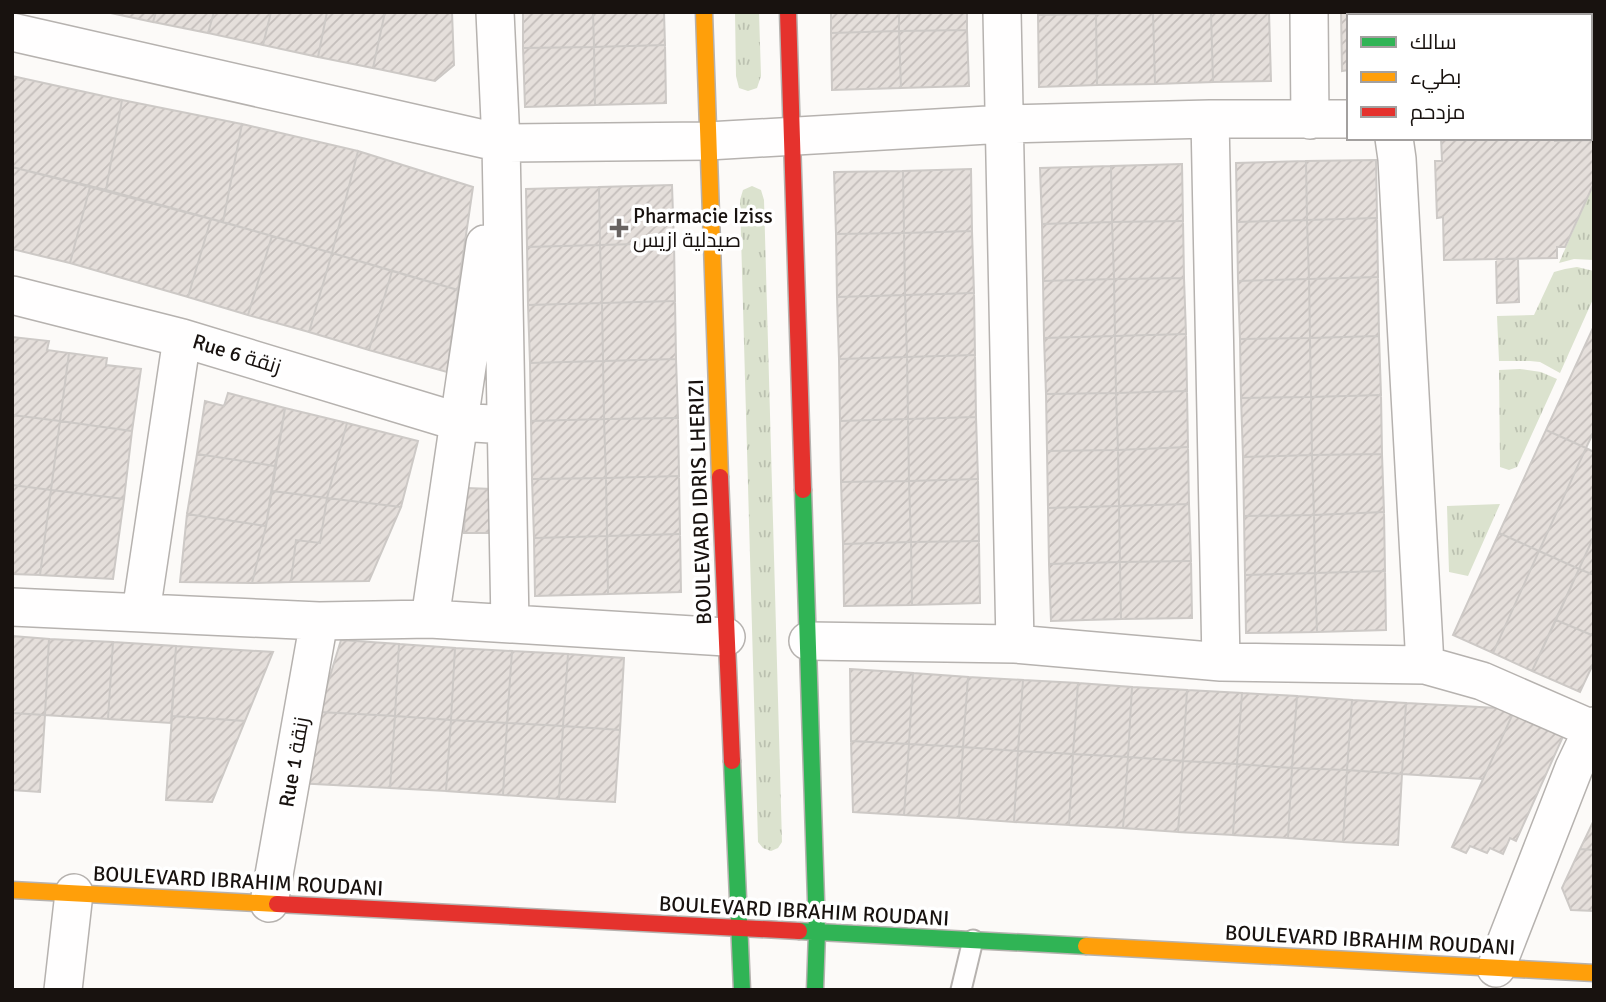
<svg xmlns="http://www.w3.org/2000/svg" width="1606" height="1002" viewBox="0 0 1606 1002" font-family="Signika,Cairo,sans-serif">
<style>
.grass{fill:url(#grass-tufts)}
.building{fill:url(#building-hatch);stroke:#cdc9c6;stroke-width:2}
.lines{fill:none;stroke-linecap:round;stroke-linejoin:round}
.lane-casing{stroke:#b6b2af;stroke-width:23}
.street-casing{stroke:#b6b2af;stroke-width:40}
.fast-casing{stroke:#b6b2af;stroke-width:19}
.slow-casing{stroke:#b6b2af;stroke-width:19}
.jam-casing{stroke:#b6b2af;stroke-width:19}
.lane{stroke:#fffefe;stroke-width:19}
.street{stroke:#fffefe;stroke-width:37}
.fast{stroke:#30b455;stroke-width:16}
.slow{stroke:#ff9f0a;stroke-width:16}
.jam{stroke:#e5322d;stroke-width:16}
.poi-dot{fill:#686361;stroke:#fff;stroke-width:2.5}
.labels{text-anchor:middle;stroke-width:7;stroke-linejoin:round;paint-order:stroke}
.poi-label{font-size:21px;fill:#18120f;stroke:#fff;text-anchor:start}
.street-label{font-size:21px;fill:#18120f;stroke:#fff}
</style>
<defs>
<pattern id="grass-tufts" width="24" height="20" patternUnits="userSpaceOnUse" patternTransform="scale(1.75)"><rect width="24" height="20" fill="#dbe2ce"/><path d="M3 7l-1-3M5 7V3M7 7l1-3M15 17l-1-3M17 17v-4M19 17l1-3" fill="none" stroke="#bbc1b0"/></pattern>
<pattern id="building-hatch" width="6" height="6" patternUnits="userSpaceOnUse" patternTransform="scale(1.75)"><rect width="6" height="6" fill="#e5dfdb"/><path d="M-1 1l2-2M0 6l6-6M5 7l2-2" fill="none" stroke="#c4bebb"/></pattern>
</defs>
<rect width="100%" height="100%" fill="#fcfaf8"/>
<path class="grass" d="M735 12H759L761 76 757 88 748 91 739 88 736 76Z
M1594 183V260L1574 259 1559 263Z
M752 186 761 190 764 200 782 842 778 848 771 851 763 848 758 842 740 200 743 190Z
M1577 267 1594 271V297L1560 373 1540 362 1530 361H1499L1497 316 1534 315 1554 272 1565 269Z
M1520 369 1541 372 1557 379 1517 467 1509 470 1500 467 1499 370Z
M1500 504 1468 576 1449 572 1447 506Z"/>
<path class="building" d="M106 12H156L153 22Z
M156 12H214L208 33 153 22Z
M214 12H271L263 45 208 33Z
M271 12H327L318 57 263 45Z
M327 12H385L373 68 318 57Z
M385 12H452L454 65 435 81 373 68Z
M523 12H593L594 47 523 48Z
M593 12H664L665 45 594 47Z
M831 12H899V31L831 33Z
M899 12H967V30L899 31Z
M1038 12H1095L1096 14 1038 15Z
M1153 12H1211L1213 82 1155 84Z
M1153 12 1155 84 1097 85 1096 14Z
M1211 12H1269L1271 81 1213 82Z
M1341 12H1384V16H1349V70L1342 71Z
M1384 12H1493L1475 16H1384Z
M1493 12H1594V32H1590V16H1494Z
M1096 14 1097 85 1039 87 1038 15Z
M967 30 969 86 901 88 899 31Z
M899 31 901 88 832 90 831 33Z
M665 45 666 103 595 105 594 47Z
M594 47 595 105 525 107 523 48Z
M12 76 122 100 106 190 12 167Z
M122 100 242 124 223 222 106 190Z
M242 124 358 151 332 253 223 222Z
M1441 138H1555V141L1594 140V183L1565 247H1557V258L1444 260 1443 217 1437 218 1435 161H1442Z
M358 151 473 187 458 290 332 253Z
M1376 160 1377 218 1307 220 1306 161Z
M1306 161 1307 220 1237 222 1236 163Z
M1182 164 1183 221 1112 222 1111 166Z
M1111 166 1112 222 1042 224 1040 168Z
M12 167 90 187 70 263 12 249Z
M971 169 972 231 904 233 903 171Z
M903 171 904 233 836 234 834 172Z
M672 185 674 243 600 245 599 187Z
M90 187 211 219 188 297 70 263Z
M599 187 600 245 527 247 526 189Z
M1377 218 1378 277 1309 279 1307 220Z
M211 219 272 236 248 315 188 297Z
M1307 220 1309 279 1238 281 1237 222Z
M1183 221 1184 278 1114 279 1112 222Z
M1112 222 1114 279 1043 281 1042 224Z
M972 231 974 293 905 295 904 233Z
M904 233 905 295 837 297 836 234Z
M272 236 332 253 309 332 248 315Z
M674 243 675 301 602 303 600 245Z
M600 245 602 303 528 305 527 247Z
M332 253 392 271 369 350 309 332Z
M1496 259H1518L1519 302 1497 303Z
M392 271 458 290 447 372 369 350Z
M1378 277 1379 336 1310 338 1309 279Z
M1184 278 1186 334 1115 336 1114 279Z
M1114 279 1115 336 1044 338 1043 281Z
M1309 279 1310 338 1240 339 1238 281Z
M974 293 975 355 907 357 905 295Z
M905 295 907 357 839 359 837 297Z
M675 301 676 359 603 361 602 303Z
M602 303 603 361 530 363 528 305Z
M1593 328 1594 431 1586 448 1546 430Z
M1186 334 1187 391 1116 393 1115 336Z
M1115 336 1116 393 1046 394 1044 338Z
M1379 336 1381 395 1311 397 1310 338Z
M12 337 49 341 47 350 69 353 60 421 12 415Z
M1310 338 1311 397 1241 398 1240 339Z
M69 353 107 358 106 365 141 369 132 431 60 421Z
M975 355 976 417 908 419 907 357Z
M907 357 908 419 840 421 839 359Z
M676 359 678 418 604 419 603 361Z
M603 361 604 419 531 421 530 363Z
M1187 391 1188 447 1118 450 1116 393Z
M228 393 285 408 275 466 197 454 205 401 224 406Z
M1116 393 1118 450 1047 451 1046 394Z
M1381 395 1382 454 1312 455 1311 397Z
M1311 397 1312 455 1243 457 1241 398Z
M285 408 347 423 327 498 272 491Z
M12 415 60 421 51 490 12 485Z
M976 417 978 479 909 481 908 419Z
M678 418 679 476 606 478 604 419Z
M604 419 606 478 532 479 531 421Z
M908 419 909 481 841 482 840 421Z
M60 421 132 431 124 499 51 490Z
M347 423 418 441 401 507 327 498Z
M1546 430 1586 448 1539 551 1499 533Z
M1188 447 1189 504 1119 506 1118 450Z
M1586 448 1594 452V536L1579 569 1539 551Z
M1118 450 1119 506 1048 508 1047 451Z
M197 454 275 466 266 526 187 514Z
M1382 454 1384 512 1314 515 1312 455Z
M1312 455 1314 515 1244 516 1243 457Z
M679 476 680 534 607 536 606 478Z
M606 478 607 536 534 538 532 479Z
M978 479 979 541 911 542 909 481Z
M909 481 911 542 843 544 841 482Z
M12 485 51 490 40 575 12 574Z
M466 488 493 489 491 533H464Z
M51 490 124 499 113 579 40 575Z
M272 491 327 498 320 543 296 540 291 582 252 583 266 526Z
M327 498 401 507 369 581 291 582 296 540 320 543Z
M1189 504 1191 561 1120 562 1119 506Z
M1119 506 1120 562 1049 564 1048 508Z
M1384 512 1385 571 1315 573 1314 515Z
M187 514 266 526 252 583 180 582Z
M1314 515 1315 573 1245 575 1244 516Z
M1499 533 1539 551 1493 653 1453 635Z
M680 534 681 592 608 594 607 536Z
M607 536 608 594 535 596 534 538Z
M1594 536V575L1579 569Z
M979 541 980 603 912 605 911 542Z
M911 542 912 605 844 606 843 544Z
M1539 551 1579 569 1532 671 1493 653Z
M1191 561 1192 618 1121 619 1120 562Z
M1120 562 1121 619 1051 621 1049 564Z
M1579 569 1594 575V636L1556 620Z
M1385 571 1386 630 1317 632 1315 573Z
M1315 573 1317 632 1246 633 1245 575Z
M1556 620 1594 636V662L1580 692 1532 671Z
M12 636 49 639 45 715 12 713Z
M49 639 113 642 108 719 45 715Z
M341 640 399 644 395 716 319 712Z
M113 642 176 646 171 723 108 719Z
M399 644 455 648 451 720 395 716Z
M176 646 273 652 245 721 172 716Z
M455 648 512 651 507 723 451 720Z
M512 651 568 654 563 726 507 723Z
M568 654 624 658 620 730 563 726Z
M850 669 913 673 909 744 851 741Z
M913 673 968 677 963 747 909 744Z
M968 677 1023 680 1018 751 963 747Z
M1023 680 1078 683 1073 754 1018 751Z
M1078 683 1132 687 1128 757 1073 754Z
M1132 687 1187 690 1183 761 1128 757Z
M1187 690 1242 693 1237 764 1183 761Z
M1242 693 1297 696 1292 768 1237 764Z
M1297 696 1352 700 1347 770 1292 768Z
M1352 700 1406 703 1402 774 1347 770Z
M1406 703 1515 709 1483 779 1402 774Z
M1515 709 1565 732 1516 841 1510 838 1503 854 1490 848 1487 853 1470 846 1466 853 1452 847Z
M319 712 395 716 390 788 296 783Z
M12 713 45 715 40 792 12 790Z
M172 716 245 721 212 802 166 800Z
M395 716 451 720 446 791 390 788Z
M451 720 507 723 503 795 446 791Z
M507 723 563 726 559 799 503 795Z
M563 726 620 730 615 802 559 799Z
M851 741 909 744 904 815 853 812Z
M909 744 963 747 959 818 904 815Z
M963 747 1018 751 1014 822 959 818Z
M1018 751 1073 754 1069 825 1014 822Z
M1073 754 1128 757 1123 828 1069 825Z
M1128 757 1183 761 1178 832 1123 828Z
M1183 761 1237 764 1233 835 1178 832Z
M1237 764 1292 768 1288 838 1233 835Z
M1292 768 1347 770 1343 842 1288 838Z
M1347 770 1402 774 1398 845 1343 842Z
M1594 820V850L1580 849Z
M1580 849 1594 850V911L1571 910 1562 888Z"/>
<g class="lines">
<defs>
<path id="lane" d="M961 990 973 940"/>
<path id="street" d="M495 12 501 143 510 624
M1002 12 1015 644
M1309 12 1310 120
M12 32 501 143 708 141 1005 124 1210 119H1349
M1210 119 1221 662
M1394 138 1397 159 1425 665
M12 295 182 338 459 422 506 425
M12 607 319 621 430 619 726 637
M141 612 182 338
M430 619 485 244
M808 641 1015 644 1221 662 1425 665 1482 681 1592 729
M269 903 319 621
M1496 968 1574 768 1594 726
M63 990 74 893"/>
<path id="fast" d="M803 490 817 932 815 990
M732 761 742 990
M799 931 1086 946"/>
<path id="slow" d="M704 12 720 477
M12 890 277 904
M1086 946 1594 973"/>
<path id="jam" d="M788 12 803 490
M720 477 732 761
M277 904 799 931"/>
</defs>
<use href="#lane" class="lane-casing"/>
<use href="#street" class="street-casing"/>
<use href="#fast" class="fast-casing"/>
<use href="#slow" class="slow-casing"/>
<use href="#jam" class="jam-casing"/>
<use href="#lane" class="lane"/>
<use href="#street" class="street"/>
<use href="#fast" class="fast"/>
<use href="#slow" class="slow"/>
<use href="#jam" class="jam"/>
</g>
<path class="poi-dot" d="M615.5 217.5h7v7h7v7h-7v7h-7v-7h-7v-7h7z"/>
<g class="labels">
<g class="poi-label">
<text x="633" y="223">Pharmacie Iziss<tspan x="633" dy="24">صيدلية ازيس</tspan></text>
</g>
<g class="street-label">
<text transform="translate(237 354) rotate(17)" y="7">Rue 6 زنقة</text>
<text transform="translate(700 502) rotate(-92)" y="7">BOULEVARD IDRIS LHERIZI</text>
<text transform="translate(294 762) rotate(-80)" y="7">Rue 1 زنقة</text>
<text transform="translate(238 881) rotate(3)" y="7">BOULEVARD IBRAHIM ROUDANI</text>
<text transform="translate(804 911) rotate(3)" y="7">BOULEVARD IBRAHIM ROUDANI</text>
<text transform="translate(1370 940) rotate(3)" y="7">BOULEVARD IBRAHIM ROUDANI</text>
</g>
</g>
<rect width="1606" height="1002" fill="none" stroke="#18120f" stroke-width="28"/>
<rect x="1347" y="14" width="245" height="126" fill="#ffffff" stroke="#a3a09f" stroke-width="2"/>
<rect x="1361" y="37" width="35" height="10" fill="#30b455" stroke="#a3a09f" stroke-width="2"/>
<text x="1410" y="49" font-size="21" fill="#18120f">سالك</text>
<rect x="1361" y="72" width="35" height="10" fill="#ff9f0a" stroke="#a3a09f" stroke-width="2"/>
<text x="1410" y="84" font-size="21" fill="#18120f">بطيء</text>
<rect x="1361" y="107" width="35" height="10" fill="#e5322d" stroke="#a3a09f" stroke-width="2"/>
<text x="1410" y="119" font-size="21" fill="#18120f">مزدحم</text>
</svg>
